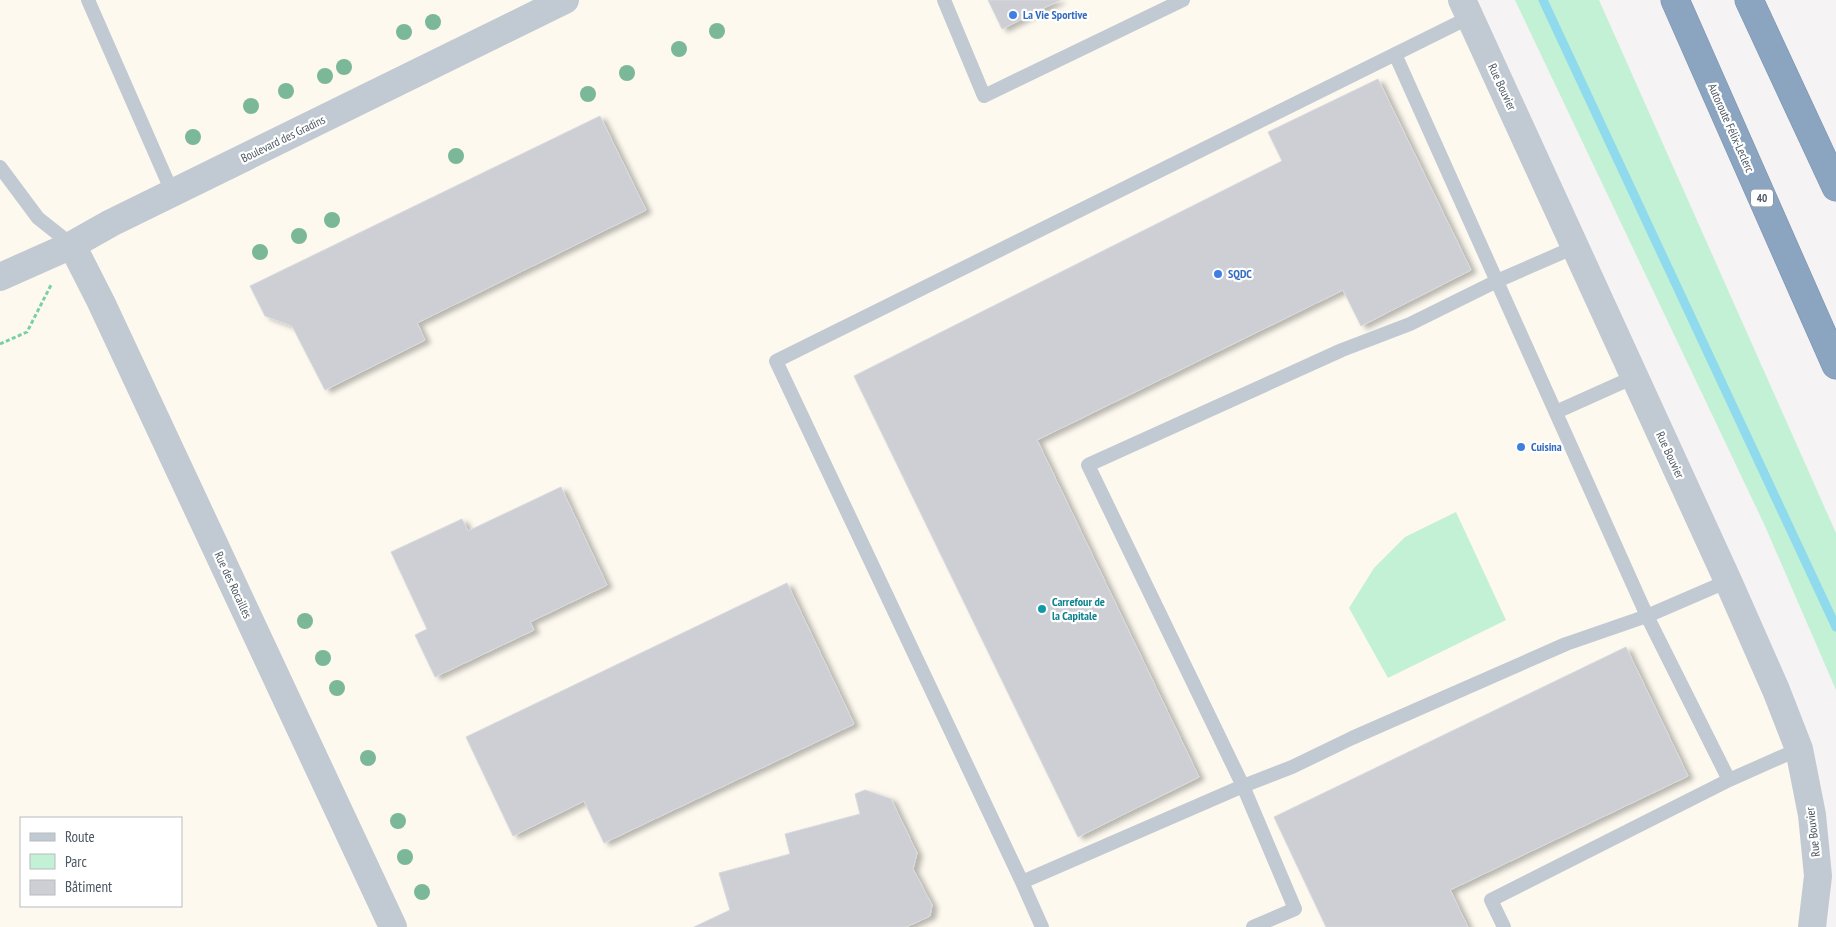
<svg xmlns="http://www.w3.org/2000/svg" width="1836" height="927" viewBox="0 0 1836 927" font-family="'PT Sans Narrow',sans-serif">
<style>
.commercial{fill:#fdf9ef;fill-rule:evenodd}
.green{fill:#c3f1d5}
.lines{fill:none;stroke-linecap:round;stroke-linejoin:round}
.stream{stroke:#90daee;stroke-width:9}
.building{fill:#cdcfd5;stroke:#d7d9de;filter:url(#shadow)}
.motorway-casing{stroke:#7690ad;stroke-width:29}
.path{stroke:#7ad0a6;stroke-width:3;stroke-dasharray:4 2.5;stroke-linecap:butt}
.service{stroke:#c1cad2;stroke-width:14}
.tertiary{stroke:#c1cad2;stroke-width:28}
.motorway{stroke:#8ba5c1;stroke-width:28}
.tree{fill:#7bb799}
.shop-dot{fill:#3f7fe0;stroke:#fff;stroke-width:2}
.culture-dot{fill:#0f9aa8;stroke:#fff;stroke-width:2}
.labels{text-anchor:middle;stroke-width:4.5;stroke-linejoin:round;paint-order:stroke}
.shield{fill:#fff;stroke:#808990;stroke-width:1}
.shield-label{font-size:11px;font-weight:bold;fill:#4a5661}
.shop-label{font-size:12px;font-weight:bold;fill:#366cbe;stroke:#fff;text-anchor:start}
.street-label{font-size:12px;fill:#4a5661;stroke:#fff}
.culture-label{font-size:12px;font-weight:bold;fill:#0d838f;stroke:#fff;text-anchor:start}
</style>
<defs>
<filter id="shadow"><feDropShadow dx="5.5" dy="3" stdDeviation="2.5" flood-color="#0004"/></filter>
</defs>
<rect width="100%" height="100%" fill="#f5f3f3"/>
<path class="commercial" d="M0 0H1462L1799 749 1812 927H0ZM21 818H181V906H21Z"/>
<path class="green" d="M1515 0H1599L1836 533V690L1765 526Z
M1456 512 1506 620 1388 678 1349 608 1374 568 1405 537Z"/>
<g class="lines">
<path class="stream" d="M1543 0 1836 627"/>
</g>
<path class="building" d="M988 0H1060L1002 29Z
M1378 79 1471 270 1361 326 1343 290 1037 440 1199 777 1078 837 854 376 1282 161 1268 132Z
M600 116 646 210 417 323 425 340 325 390 292 326 265 316 250 286Z
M561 487 607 585 530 622 534 630 435 677 415 635 427 629 391 552 462 519 468 531Z
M787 583 854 724 604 843 584 801 513 836 466 737Z
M1626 647 1688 776 1450 890 1468 927H1326L1274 817Z
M865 790 891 799 917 853 913 869 932 905 930 916 906 927H694L730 910 719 873 790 854 785 834 860 814 855 794Z"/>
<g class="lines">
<defs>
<path id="motorway" d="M1675 0 1836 365
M1749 0 1836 187"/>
</defs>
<use href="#motorway" class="motorway-casing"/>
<path class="path" d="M0 344 27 332 51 285"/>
<path class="service" d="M88 0 173 194
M944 0 984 96 1183 0
M1470 17 776 361 1022 882 1243 786 1292 767 1352 738 1566 644 1647 616 1728 581
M1395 54 1647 616 1729 780
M0 167 38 218 72 245
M1556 412 1634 377
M1022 882 1042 927
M1253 927 1295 909 1243 786 1088 465 1342 350 1410 324 1497 281 1575 247
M1504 927 1491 900 1729 780 1799 749"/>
<path class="tertiary" d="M1462 0 1728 581 1776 690 1799 749 1812 815 1818 876 1812 927
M72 245 101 302 393 927
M0 277 72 245 111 223 565 0"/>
<use href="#motorway" class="motorway"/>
</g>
<g class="tree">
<circle cx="433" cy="22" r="8"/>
<circle cx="717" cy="31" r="8"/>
<circle cx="404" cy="32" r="8"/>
<circle cx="679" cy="49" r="8"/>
<circle cx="344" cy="67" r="8"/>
<circle cx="627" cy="73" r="8"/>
<circle cx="325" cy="76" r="8"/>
<circle cx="286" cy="91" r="8"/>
<circle cx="588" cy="94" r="8"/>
<circle cx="251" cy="106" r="8"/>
<circle cx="193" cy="137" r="8"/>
<circle cx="456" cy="156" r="8"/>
<circle cx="332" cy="220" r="8"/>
<circle cx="299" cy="236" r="8"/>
<circle cx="260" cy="252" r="8"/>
<circle cx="305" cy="621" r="8"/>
<circle cx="323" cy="658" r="8"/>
<circle cx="337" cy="688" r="8"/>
<circle cx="368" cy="758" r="8"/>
<circle cx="398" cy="821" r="8"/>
<circle cx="405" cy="857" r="8"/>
<circle cx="422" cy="892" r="8"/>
</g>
<g class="shop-dot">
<circle cx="1013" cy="15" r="5"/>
<circle cx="1218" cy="274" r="5"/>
<circle cx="1521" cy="447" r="5"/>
</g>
<circle class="culture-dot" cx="1042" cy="609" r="5"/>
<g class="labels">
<rect class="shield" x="1751" y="189.5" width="22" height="17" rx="4"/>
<g class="shield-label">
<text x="1762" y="202">40</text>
</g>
<g class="shop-label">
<text x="1023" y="19">La Vie Sportive</text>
<text x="1228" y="278">SQDC</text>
<text x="1531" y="451">Cuisina</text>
</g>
<g class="street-label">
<text transform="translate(1502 87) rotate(65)" y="4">Rue Bouvier</text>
<text transform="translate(1731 128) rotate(66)" y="4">Autoroute Félix-Leclerc</text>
<text transform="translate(283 139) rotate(-26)" y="4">Boulevard des Gradins</text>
<text transform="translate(1670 455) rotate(65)" y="4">Rue Bouvier</text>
<text transform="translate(233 585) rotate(65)" y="4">Rue des Rocailles</text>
<text transform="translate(1813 832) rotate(-97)" y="4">Rue Bouvier</text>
</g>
<g class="culture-label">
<text x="1052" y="606">Carrefour de<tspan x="1052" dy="14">la Capitale</tspan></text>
</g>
</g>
<rect x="20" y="817" width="162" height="90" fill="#ffffff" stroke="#b7bbc0"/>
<rect x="30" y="833" width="25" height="8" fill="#c1cad2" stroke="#b7bbc0"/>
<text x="65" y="842" font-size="15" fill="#4a5661">Route</text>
<rect x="30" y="854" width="25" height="15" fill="#c3f1d5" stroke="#b7bbc0"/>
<text x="65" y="867" font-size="15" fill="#4a5661">Parc</text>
<rect x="30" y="880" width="25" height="15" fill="#cdcfd5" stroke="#b7bbc0"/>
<text x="65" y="892" font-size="15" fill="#4a5661">Bâtiment</text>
</svg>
